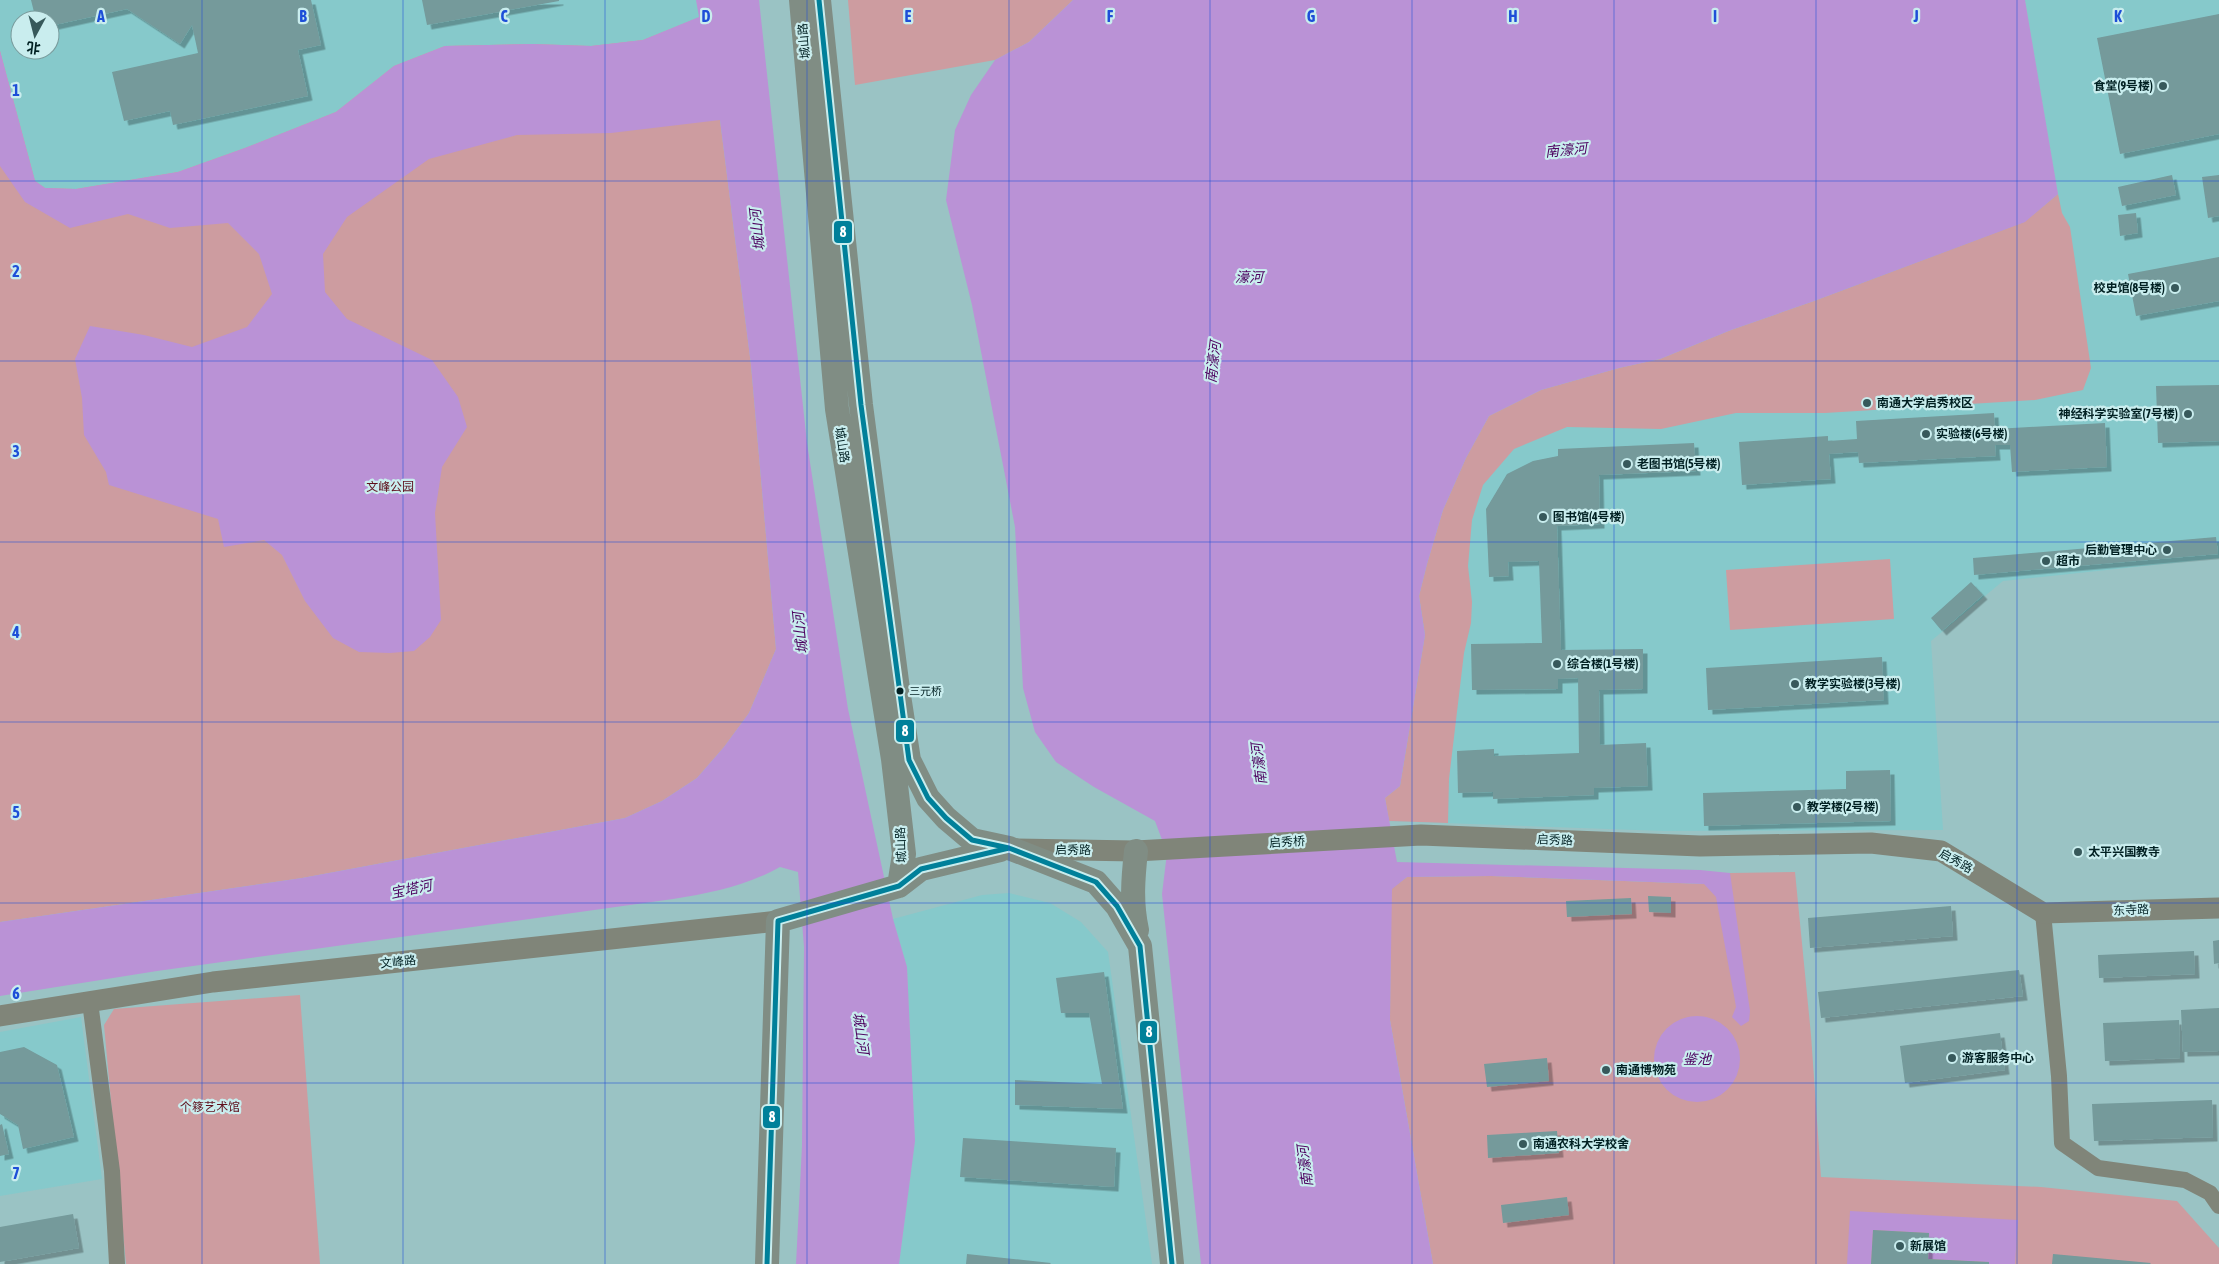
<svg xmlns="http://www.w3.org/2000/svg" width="2219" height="1264" viewBox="0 0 2219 1264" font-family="'Asap Condensed','Noto Sans SC',sans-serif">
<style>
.built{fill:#86c9cb;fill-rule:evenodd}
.green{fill:#cd9ca0}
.water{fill:#ba92d6}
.building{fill:#749a9b;filter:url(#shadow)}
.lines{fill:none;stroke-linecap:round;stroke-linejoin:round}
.minor{stroke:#808579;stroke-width:16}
.tertiary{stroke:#808579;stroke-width:21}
.secondary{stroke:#808d84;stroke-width:24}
.bus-1-casing{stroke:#c9edee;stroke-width:9}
.bus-1{stroke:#00809a;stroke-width:5}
.grid{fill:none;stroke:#1d4ed8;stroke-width:1;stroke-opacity:0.55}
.poi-dot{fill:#37595b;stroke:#c9edee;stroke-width:2}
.bus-dot{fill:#012022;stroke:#c9edee;stroke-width:2}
.labels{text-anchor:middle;stroke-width:4.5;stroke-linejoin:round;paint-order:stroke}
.bus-label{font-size:11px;fill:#012022;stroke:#c9edee;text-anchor:start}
.street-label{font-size:12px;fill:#012022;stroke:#c9edee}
.poi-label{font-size:12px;font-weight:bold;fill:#012022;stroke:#c9edee;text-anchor:start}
.park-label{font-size:12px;fill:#5f0f1c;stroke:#c9edee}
.water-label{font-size:14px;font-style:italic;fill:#4d015f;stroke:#c9edee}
.grid-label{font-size:16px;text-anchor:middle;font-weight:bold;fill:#1d4ed8;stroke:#c9edee;stroke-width:4.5;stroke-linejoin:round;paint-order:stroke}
.line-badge{stroke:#c9edee;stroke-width:2}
.badge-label{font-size:14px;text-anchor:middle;font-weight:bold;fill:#fff}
</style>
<defs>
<filter id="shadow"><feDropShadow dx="4.5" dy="4.5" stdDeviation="0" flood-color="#0004"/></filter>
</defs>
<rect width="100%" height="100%" fill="#9ac3c4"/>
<path class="built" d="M0 0H696L700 17 643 40 591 46 532 44 445 46 394 66 336 112 245 148 178 172 76 189 45 188 35 181 0 51ZM20 20H50V50H20Z
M2025 0H2219V558L2003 581 1931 641 1943 830 1664 831 1389 821 1400 786 1425 635 1419 606 1466 458 2058 194Z
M1009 893 1050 903 1081 922 1108 952 1152 1264H899L915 1141 907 967 893 919 982 895Z
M81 1017 102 1179 0 1196V1032Z"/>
<path class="green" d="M848 0H1073L1029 42 995 60 855 85Z
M700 17 720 120 751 365 776 649 749 713 724 747 697 778 662 801 625 818 302 878 0 922V51L35 181 45 188 76 189 178 172 245 148 336 112 394 66 445 46 532 44 591 46 643 40Z
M2058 194 2062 213 2070 227 2091 368 2083 390 2035 400 1825 413H1736L1661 429 1567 427 1514 449 1483 485 1472 520 1468 566 1472 602 1471 623 1464 653 1449 779 1448 823 1389 821 1385 798 1400 786 1425 635 1419 596 1427 564 1443 510 1466 458 1489 416 1541 390 1619 368 1660 359 1731 330 1814 301 2024 222Z
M1890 559 1894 619 1730 630 1726 570Z
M1795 872 1811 1035 1821 1177 2041 1187 2177 1201 2219 1248V1264H1433L1390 1020 1391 889 1407 877 1491 876 1704 884 1730 873Z
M300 995 320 1264H126L104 1025 114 1009Z"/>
<path class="water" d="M696 0H759L807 443 848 709 893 919 907 967 915 1141 899 1264H796L802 1146 804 947 798 872 780 867C746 886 711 893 673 899L157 971 0 996V922L302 878 625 818 662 801 697 778 724 747 749 713 776 649 751 365 720 120 611 133 517 135 429 159 347 217 323 254 325 292 347 319 432 360 458 397 467 427 442 467 435 513 441 620 430 637 414 651 390 653 359 652 333 638 305 601 282 555 264 540 224 547 218 519 109 485 106 472 84 435 82 398 75 359 90 326 144 335 192 347 247 327 272 294 259 254 228 223 170 228 128 214 70 228 25 202 0 166V51L35 181 45 188 76 189 178 172 245 148 336 112 394 66 445 46 532 44 591 46 643 40 699 17Z
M1073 0H2025L2058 194 2025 222 1814 301 1731 330 1660 359 1619 368 1541 390 1489 416 1466 458 1443 510 1427 564 1419 596 1425 635 1400 786 1385 798 1397 862 1700 870 1730 873 1750 1011 1749 1021 1741 1026 1732 1017 1736 1007 1735 1001 1716 897 1704 884 1491 876 1407 877 1392 889 1390 1020 1433 1264H1201L1162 894 1167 853 1155 821 1094 787 1056 762 1035 732 1023 688 1015 527 972 305 946 200 955 130 971 95 995 60 1029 42Z
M1654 1059a43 43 0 1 1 86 0a43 43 0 1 1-86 0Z
M1850 1211 2018 1220 2015 1264H1989V1262L1928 1259 1929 1233 1873 1230 1871 1264H1847Z"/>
<path class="building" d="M31 0H311L321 45 298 50 308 96 173 125 170 111 124 121 112 72 198 53 192 25 180 44 127 9 50 26V20H36Z
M422 0H559V1L427 25Z
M2219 14V134L2120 154 2097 38Z
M2172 175 2176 195 2122 206 2118 187Z
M2219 175V216L2208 218 2202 177Z
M2136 213 2138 233 2120 236 2118 215Z
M2219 257V301L2136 316 2128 274Z
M2219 385V441L2158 443 2156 386Z
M1994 413 1995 429 2105 423 2107 467 2012 472 2010 445H1995L1996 456 1859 463 1858 452 1829 454 1831 479 1742 485 1739 442 1828 436V441L1857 439 1856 421Z
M1694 443 1696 471 1599 475 1600 524 1557 526 1561 650 1643 649V689L1599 690 1600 745 1646 743 1648 786 1594 788V795L1493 799V792L1458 793 1457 751 1494 749V756L1579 753 1578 678 1558 679V689L1472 690 1471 644 1542 643 1539 561 1508 562 1509 576 1489 577 1486 509 1507 474 1533 461 1558 456V449Z
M2216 537 2218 554 1974 575 1973 558Z
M1971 582 1983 595 1942 631 1931 618Z
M1882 657 1884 700 1708 710 1706 668Z
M1890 770 1891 821 1704 826 1703 793 1846 789V771Z
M1648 896 1671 897V913L1649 912Z
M1631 898 1632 914 1567 917 1566 901Z
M1951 906 1953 936 1810 948 1808 918Z
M2219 940V963L2214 964 2213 941Z
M2194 951 2195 974 2099 978 2098 955Z
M2019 970 2023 996 1821 1018 1818 992Z
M1104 972 1123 1109 1015 1105V1080L1102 1084 1089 1013H1061L1056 978Z
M2219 1008V1051L2183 1052 2181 1010Z
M2179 1020 2180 1058 2105 1061 2103 1023Z
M2000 1033 2005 1070 1905 1083 1900 1046Z
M24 1047 57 1065 74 1137 23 1149 18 1125 0 1114V1052Z
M1547 1058 1549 1081 1487 1087 1484 1064Z
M2212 1100 2213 1137 2094 1141 2092 1104Z
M2 1124 9 1154 0 1156V1125Z
M1557 1131 1559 1153 1488 1158 1487 1135Z
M963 1138 1116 1148 1114 1187 960 1177Z
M1567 1197 1569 1215 1503 1223 1501 1205Z
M73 1214 79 1248 0 1262V1227Z
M1873 1230 1929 1233 1928 1259 1989 1262V1264H1871Z
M967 1254 1051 1263 1050 1264H966Z
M2053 1254 2151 1263 2150 1264H2052Z"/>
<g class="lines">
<path class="minor" d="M2043 913 2059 1076 2062 1143 2098 1168 2185 1180 2210 1193 2219 1206
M90 1002 112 1171 117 1264"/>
<path class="tertiary" d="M1015 849 1136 851 1421 835 1700 846 1871 843 1941 851 2043 913 2219 908
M0 1016 213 982 778 921"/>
<path class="secondary" d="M801 0 837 409 893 759 904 854 899 886
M819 0 861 405 898 689 909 760 928 798 946 818 972 840 1009 848 1096 882 1117 906 1140 946 1172 1264
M1136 851C1133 879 1131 902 1137 930
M767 1264 778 921 899 886 921 869 1000 850"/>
<defs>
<path id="bus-1" d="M819 0 861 405 909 760 928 798 946 818 972 840 1009 848 1096 882 1117 906 1140 946 1172 1264
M767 1264 778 921 899 886 921 869 1009 848"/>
</defs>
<use href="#bus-1" class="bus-1-casing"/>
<use href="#bus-1" class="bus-1"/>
</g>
<path class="grid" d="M202 0V1264M403 0V1264M605 0V1264M807 0V1264M1009 0V1264M1210 0V1264M1412 0V1264M1614 0V1264M1816 0V1264M2017 0V1264M0 181H2219M0 361H2219M0 542H2219M0 722H2219M0 903H2219M0 1083H2219"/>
<g class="poi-dot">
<circle cx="2163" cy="86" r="5"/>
<circle cx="2175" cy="288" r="5"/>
<circle cx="1867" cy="403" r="5"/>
<circle cx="2188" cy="414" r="5"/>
<circle cx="1926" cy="434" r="5"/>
<circle cx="1627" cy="464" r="5"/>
<circle cx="1543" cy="517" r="5"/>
<circle cx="2167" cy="550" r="5"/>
<circle cx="2046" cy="561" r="5"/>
<circle cx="1557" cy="664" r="5"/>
<circle cx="1795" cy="684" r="5"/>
<circle cx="1797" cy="807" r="5"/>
<circle cx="2078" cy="852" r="5"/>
<circle cx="1952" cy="1058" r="5"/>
<circle cx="1606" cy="1070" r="5"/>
<circle cx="1523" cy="1144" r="5"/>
<circle cx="1900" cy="1246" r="5"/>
</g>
<circle class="bus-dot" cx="900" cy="691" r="4.5"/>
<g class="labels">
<g class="bus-label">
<text x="909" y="695">三元桥</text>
</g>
<g class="street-label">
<text transform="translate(804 41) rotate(-95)" y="4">城山路</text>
<text transform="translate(842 445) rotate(81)" y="4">城山路</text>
<text transform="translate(1555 840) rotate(2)" y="4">启秀路</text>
<text transform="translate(1287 842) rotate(-3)" y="4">启秀桥</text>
<text transform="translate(901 845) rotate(-92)" y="4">城山路</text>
<text transform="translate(1073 850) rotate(1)" y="4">启秀路</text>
<text transform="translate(1956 861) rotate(29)" y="4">启秀路</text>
<text transform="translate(2131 910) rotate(-2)" y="4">东寺路</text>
<text transform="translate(398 962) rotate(-6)" y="4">文峰路</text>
</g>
<g class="poi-label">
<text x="2153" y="90" text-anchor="end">食堂(9号楼)</text>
<text x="2165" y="292" text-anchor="end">校史馆(8号楼)</text>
<text x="1877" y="407">南通大学启秀校区</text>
<text x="2178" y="418" text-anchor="end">神经科学实验室(7号楼)</text>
<text x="1936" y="438">实验楼(6号楼)</text>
<text x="1637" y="468">老图书馆(5号楼)</text>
<text x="1553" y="521">图书馆(4号楼)</text>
<text x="2157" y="554" text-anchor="end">后勤管理中心</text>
<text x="2056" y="565">超市</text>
<text x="1567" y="668">综合楼(1号楼)</text>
<text x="1805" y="688">教学实验楼(3号楼)</text>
<text x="1807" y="811">教学楼(2号楼)</text>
<text x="2088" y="856">太平兴国教寺</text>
<text x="1962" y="1062">游客服务中心</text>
<text x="1616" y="1074">南通博物苑</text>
<text x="1533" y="1148">南通农科大学校舍</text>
<text x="1910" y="1250">新展馆</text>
</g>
<g class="park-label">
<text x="390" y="491">文峰公园</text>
<text x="210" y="1111">个簃艺术馆</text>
</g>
<g class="water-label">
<text transform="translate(1566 150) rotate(-5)" y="5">南濠河</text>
<text transform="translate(757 230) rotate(-96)" y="5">城山河</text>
<text x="1249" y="282">濠河</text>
<text transform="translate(1213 362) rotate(-83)" y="5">南濠河</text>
<text transform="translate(800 633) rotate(-96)" y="5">城山河</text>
<text transform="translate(1259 764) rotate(-97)" y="5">南濠河</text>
<text transform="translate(411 889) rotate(-12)" y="5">宝塔河</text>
<text transform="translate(861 1033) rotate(82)" y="5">城山河</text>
<text x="1697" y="1064">鉴池</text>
<text transform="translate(1305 1166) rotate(-97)" y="5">南濠河</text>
</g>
</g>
<g class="grid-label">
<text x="101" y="22">A</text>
<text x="303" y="22">B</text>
<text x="504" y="22">C</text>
<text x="706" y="22">D</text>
<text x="908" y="22">E</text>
<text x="1110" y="22">F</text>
<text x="1311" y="22">G</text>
<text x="1513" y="22">H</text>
<text x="1715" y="22">I</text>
<text x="1916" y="22">J</text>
<text x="2118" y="22">K</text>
<text x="16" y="96">1</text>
<text x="16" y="277">2</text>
<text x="16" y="457">3</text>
<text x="16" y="638">4</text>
<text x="16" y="818">5</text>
<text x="16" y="999">6</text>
<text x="16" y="1179">7</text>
</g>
<g class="line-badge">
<rect x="833" y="220" width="20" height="24" rx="5" fill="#00809a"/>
<rect x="895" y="719" width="20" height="24" rx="5" fill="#00809a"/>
<rect x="1139" y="1020" width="19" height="24" rx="5" fill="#00809a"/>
<rect x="762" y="1105" width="19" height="24" rx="5" fill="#00809a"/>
</g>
<g class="badge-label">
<text x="843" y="237">8</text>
<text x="905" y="736">8</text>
<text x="1149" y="1037">8</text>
<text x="772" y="1122">8</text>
</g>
<g transform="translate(35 35) rotate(187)"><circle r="24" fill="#c9edee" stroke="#799b9c"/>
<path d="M0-4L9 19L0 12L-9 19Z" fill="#37595b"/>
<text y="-8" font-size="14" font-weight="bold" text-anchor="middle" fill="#012022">北</text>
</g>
</svg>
